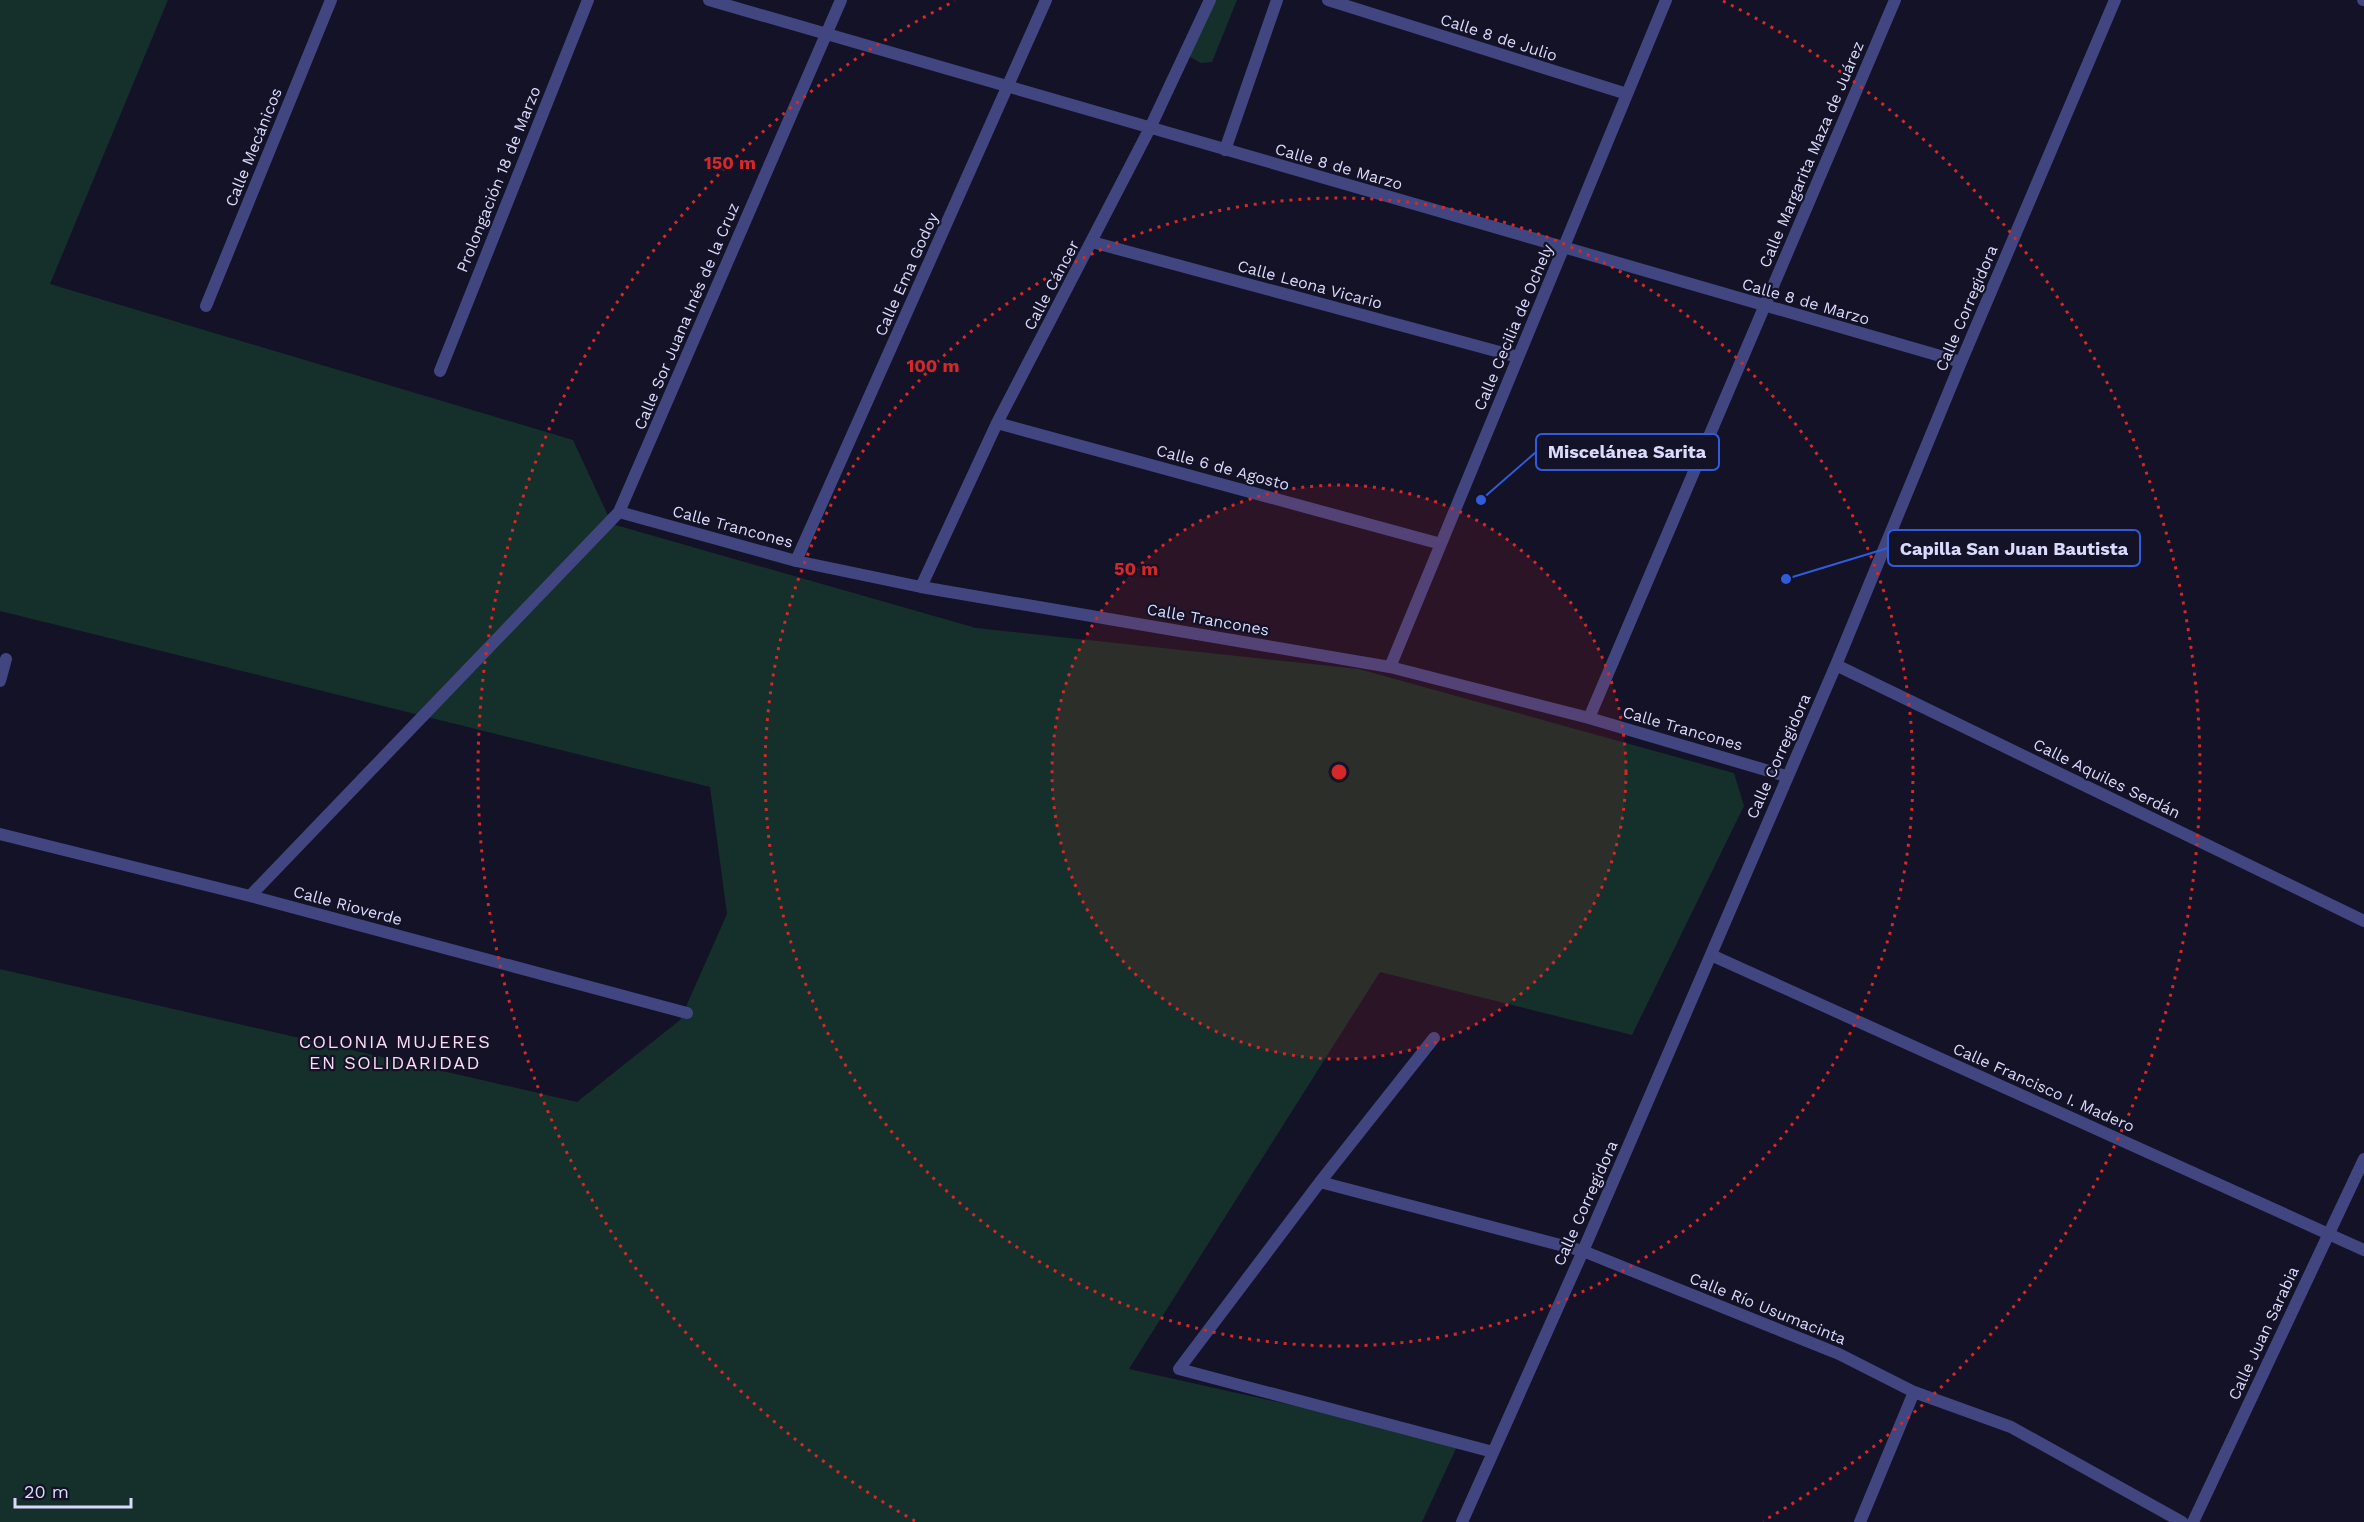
<svg xmlns="http://www.w3.org/2000/svg" width="2364" height="1522" viewBox="0 0 2364 1522" font-family="'Work Sans',sans-serif">
<style>
.green{fill:#152f2b}
.lines{fill:none;stroke-linecap:round;stroke-linejoin:round}
.street{stroke:#414681;stroke-width:12}
.ring{fill:none;stroke:#d62828;stroke-width:3;stroke-dasharray:3 6}
.labels{text-anchor:middle;stroke-width:4.5;stroke-linejoin:round;paint-order:stroke}
.street-label{font-size:16px;fill:#dadafc;stroke:#131226}
.neighbourhood-label{font-size:18px;letter-spacing:1.5px;fill:#fcdcf4;stroke:#131226}
.centre{fill:#d62828;stroke:#131226;stroke-width:3}
.ring-label{font-size:18px;text-anchor:middle;font-weight:bold;fill:#d62828;stroke:#131226;stroke-width:4.5;stroke-linejoin:round;paint-order:stroke}
.leader{fill:none;stroke:#305cdc;stroke-width:2}
.callout-dot{fill:#305cdc;stroke:#131226;stroke-width:2}
.callout{fill:#131226;stroke:#305cdc;stroke-width:2}
.callout-label{font-size:18px;text-anchor:middle;font-weight:bold;fill:#dadafc}
</style>
<rect width="100%" height="100%" fill="#131226"/>
<path class="green" d="M0 0H168L50 284 573 440 612 524 976 628 1359 669 1734 773 1744 806 1632 1035 1380 972 1129 1369 1459 1442 1422 1522H0V969L577 1102 680 1020 727 914 710 787 0 611Z
M1209 0H1237L1212 62 1201 63 1190 57 1188 49Z"/>
<g class="lines">
<path class="street" d="M709 0 1961 362
M1328 0 1627 94
M2363 0H2364
M1225 150 1277 0
M1092 242 1518 357
M206 306 331 0
M440 371 588 0
M997 423 1441 544
M619 512 796 561 921 587 1390 667 1589 718 1786 776
M796 561 1046 0
M921 587 997 423 1150 128 1210 0
M1836 665 2364 921
M1390 667 1666 0
M0 681 6 659
M1589 718 1895 0
M0 834 250 896 687 1013
M250 896 619 512 841 0
M1711 955 2364 1250
M1434 1038 1320 1182 1179 1369 1493 1452
M1320 1182 1583 1251 1839 1354 1914 1392 2011 1427 2182 1522
M1462 1522 1583 1251 1836 665 1961 362 2115 0
M1860 1522 1914 1392
M2193 1522 2364 1159"/>
</g>
<circle cx="1339" cy="772" r="287" fill="#d62828" fill-opacity=".12"/>
<g class="ring">
<circle cx="1339" cy="772" r="287"/>
<circle cx="1339" cy="772" r="574"/>
<path d="M915 1521A861 861 0 0 1 955 1M1723 1A861 861 0 0 1 1763 1521"/>
</g>
<g class="labels">
<g class="street-label">
<text transform="translate(1499 37) rotate(18)" y="6">Calle 8 de Julio</text>
<text transform="translate(253 147) rotate(-68)" y="6">Calle Mecánicos</text>
<text transform="translate(1811 154) rotate(-67)" y="6">Calle Margarita Maza de Juárez</text>
<text transform="translate(1339 166) rotate(16)" y="6">Calle 8 de Marzo</text>
<text transform="translate(498 179) rotate(-68)" y="6">Prolongación 18 de Marzo</text>
<text transform="translate(906 274) rotate(-66)" y="6">Calle Ema Godoy</text>
<text transform="translate(1310 284) rotate(15)" y="6">Calle Leona Vicario</text>
<text transform="translate(1051 285) rotate(-62)" y="6">Calle Cáncer</text>
<text transform="translate(1806 301) rotate(16)" y="6">Calle 8 de Marzo</text>
<text transform="translate(1966 308) rotate(-67)" y="6">Calle Corregidora</text>
<text transform="translate(686 316) rotate(-67)" y="6">Calle Sor Juana Inés de la Cruz</text>
<text transform="translate(1513 327) rotate(-67)" y="6">Calle Cecilia de Ochely</text>
<text transform="translate(1223 467) rotate(15)" y="6">Calle 6 de Agosto</text>
<text transform="translate(733 526) rotate(15)" y="6">Calle Trancones</text>
<text transform="translate(1208 619) rotate(10)" y="6">Calle Trancones</text>
<text transform="translate(1683 728) rotate(16)" y="6">Calle Trancones</text>
<text transform="translate(1778 756) rotate(-66)" y="6">Calle Corregidora</text>
<text transform="translate(2107 778) rotate(26)" y="6">Calle Aquiles Serdán</text>
<text transform="translate(348 905) rotate(15)" y="6">Calle Rioverde</text>
<text transform="translate(2044 1087) rotate(24)" y="6">Calle Francisco I. Madero</text>
<text transform="translate(1585 1203) rotate(-66)" y="6">Calle Corregidora</text>
<text transform="translate(1768 1308) rotate(22)" y="6">Calle Río Usumacinta</text>
<text transform="translate(2263 1333) rotate(-65)" y="6">Calle Juan Sarabia</text>
</g>
<g class="neighbourhood-label">
<text x="395" y="1048">COLONIA MUJERES<tspan x="395" dy="21">EN SOLIDARIDAD</tspan></text>
</g>
</g>
<circle cx="1339" cy="772" r="9" class="centre"/>
<g class="ring-label">
<text x="730" y="169">150 m</text>
<text x="933" y="372">100 m</text>
<text x="1136" y="575">50 m</text>
</g>
<path class="leader" d="M1481 500L1536 452M1786 579L1888 548"/>
<g class="callout-dot">
<circle cx="1481" cy="500" r="6"/>
<circle cx="1786" cy="579" r="6"/>
</g>
<g class="callout">
<rect x="1536" y="434" width="183" height="36" rx="6"/>
<rect x="1888" y="530" width="252" height="36" rx="6"/>
</g>
<g class="callout-label">
<text x="1627" y="458">Miscelánea Sarita</text>
<text x="2014" y="555">Capilla San Juan Bautista</text>
</g>
<path d="M15 1498v9h116v-9" fill="none" stroke="#dadafc" stroke-width="3"/>
<text x="24" y="1498" font-size="18" fill="#dadafc" stroke="#131226" stroke-width="4.5" paint-order="stroke">20 m</text>
</svg>
